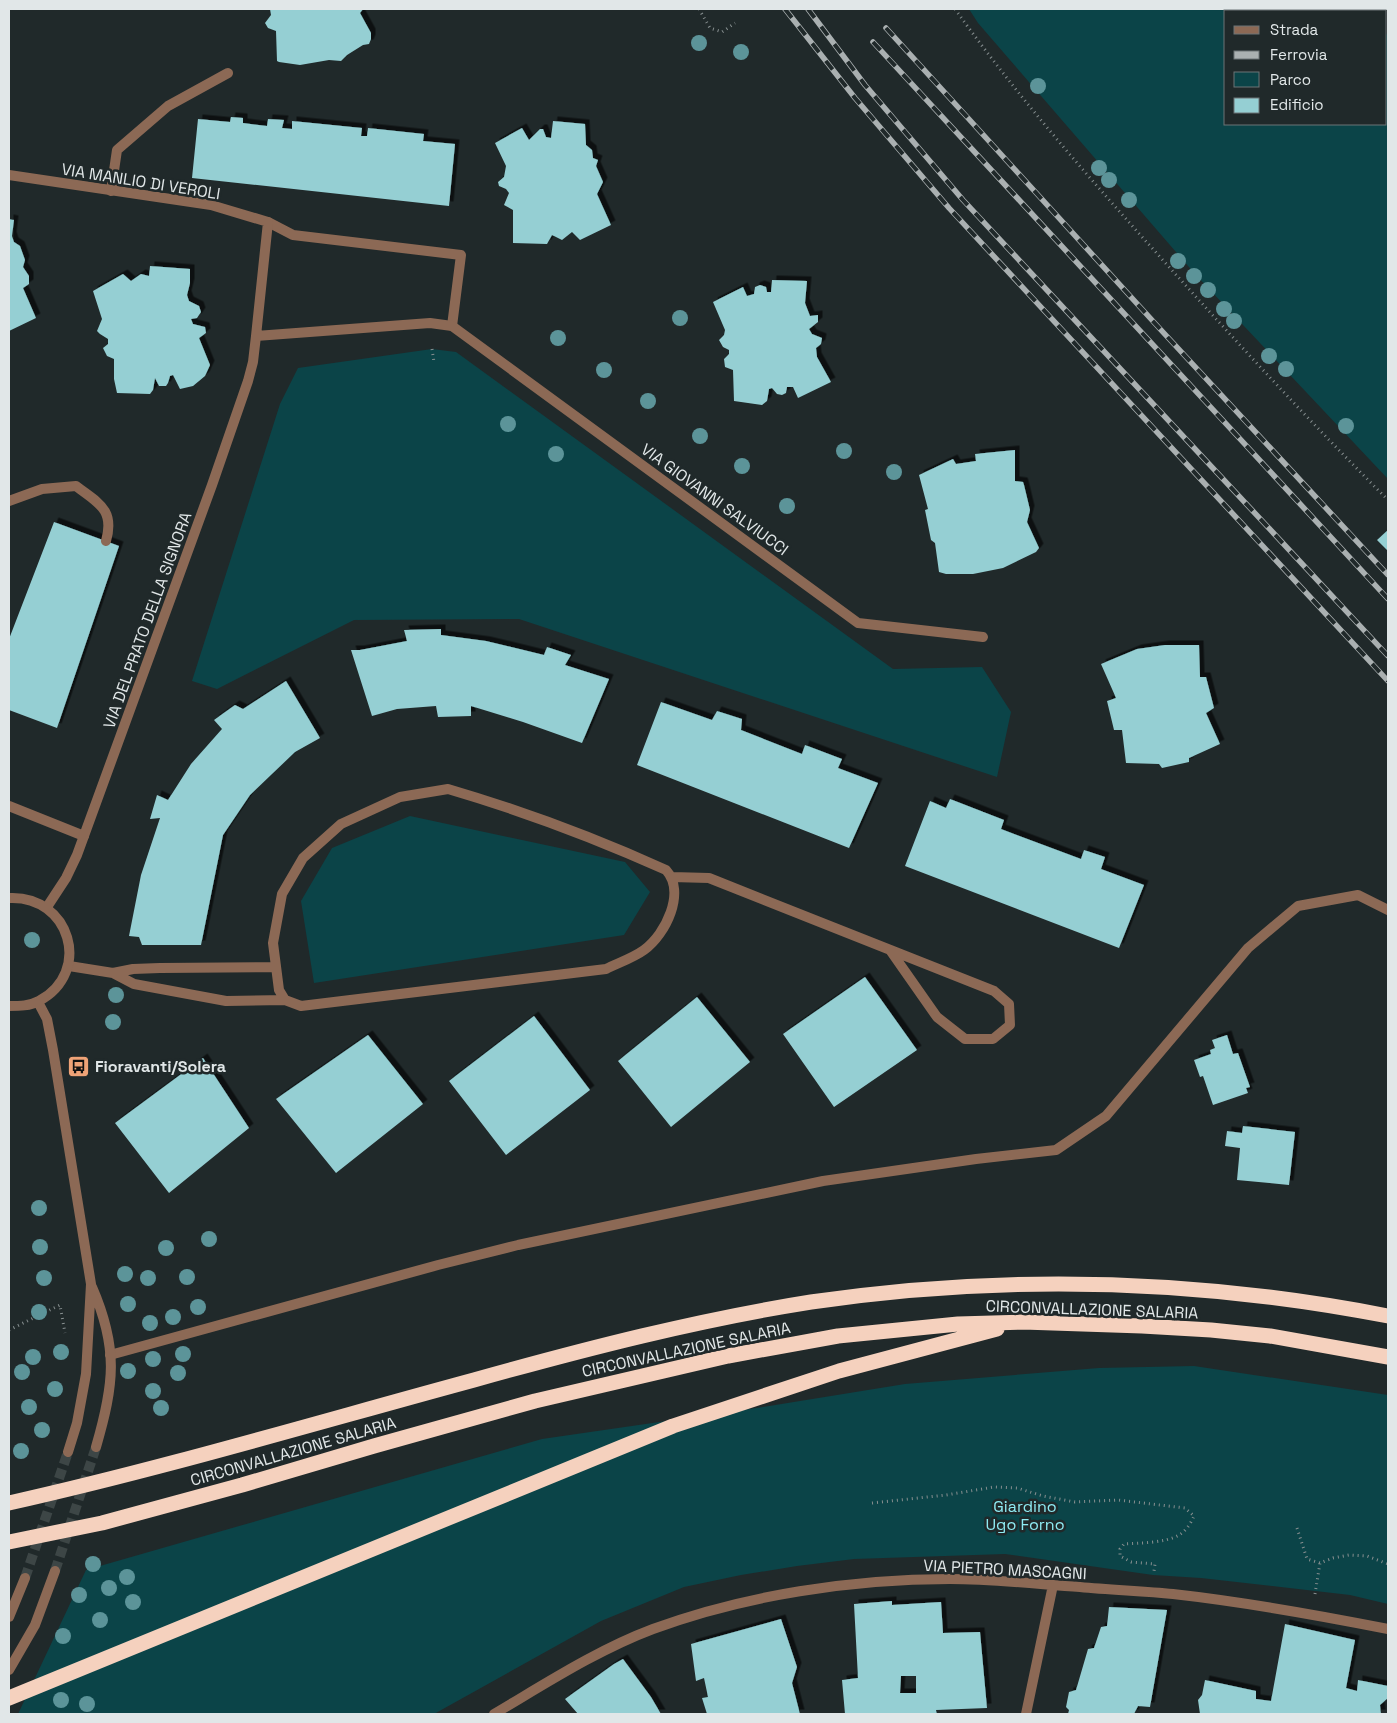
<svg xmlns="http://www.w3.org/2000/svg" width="1397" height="1723" viewBox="0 0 1397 1723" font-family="'Space Grotesk',sans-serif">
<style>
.green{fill:#0b4448}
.building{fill:#95cfd3;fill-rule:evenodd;filter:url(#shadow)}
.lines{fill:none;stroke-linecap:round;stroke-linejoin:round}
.street-tunnel{stroke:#3d4646;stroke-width:10;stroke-dasharray:10 5;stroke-linecap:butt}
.path{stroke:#878f90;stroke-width:3;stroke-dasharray:1 4;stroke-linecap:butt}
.lane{stroke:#8c6955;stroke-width:10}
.street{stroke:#8c6955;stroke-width:10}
.highway{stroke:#f5d1be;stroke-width:15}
.rail-casing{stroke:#aab0b1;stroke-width:5.5}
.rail{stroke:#20292a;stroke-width:4;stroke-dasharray:11;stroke-linecap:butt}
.tree{fill:#5c9499}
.labels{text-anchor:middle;stroke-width:5;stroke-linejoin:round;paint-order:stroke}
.street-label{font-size:16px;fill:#e1e7e8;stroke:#20292a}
.poi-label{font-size:16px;font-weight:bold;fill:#e1e7e8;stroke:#20292a;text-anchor:start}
.park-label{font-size:16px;fill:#8eebf3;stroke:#20292a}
</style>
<defs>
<filter id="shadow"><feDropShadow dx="4.5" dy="-4.5" stdDeviation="0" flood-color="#0009"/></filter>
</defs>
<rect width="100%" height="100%" fill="#20292a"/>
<path class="green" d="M969 9H1374L1375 11H1226V124H1386V33L1388 38V479L1195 274 978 23Z
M432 349 456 352 893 669 982 667 1011 712 997 777 519 619 354 620 217 689 192 681 280 404 298 368Z
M410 816 625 862 650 892 624 935 314 983 301 901 332 848Z
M1194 1366 1388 1395V1604L1350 1595 1201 1578 1153 1575 1005 1554 854 1559 797 1566 741 1575 684 1587 601 1621 434 1714H18L86 1570 542 1439 763 1407 905 1384 1099 1368Z"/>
<path class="building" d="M270 9H363L360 13 371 33V39L369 44 363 45 347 55 341 61 329 60 300 65 279 62 277 61 276 31 268 28 265 23 271 15Z
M231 117 243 118V123L267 126 268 119 284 120 282 128 292 129V121L362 128 361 136H367L368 128 424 134 423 141 455 144 449 206 192 178 198 119 230 122Z
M553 121 585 124 586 145 592 150 593 158 598 160 596 166 603 182 597 194 611 225 580 240 572 232 562 240 552 235 547 244 513 243V210L504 205 509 193 506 189 499 186 498 182 504 177 506 166 495 143 522 128 529 140 540 129H543L546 137 551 138Z
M9 219 14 220 12 236 14 242 20 246 25 260 23 267 29 276V284L23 288 36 318 9 331Z
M150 266 190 269V283L187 295 189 301 199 306 201 312 197 318 191 319 193 324 205 327 206 333 199 338 210 365 205 376 193 386 180 389 173 375 170 376 168 383 166 386H159L155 378 153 390 150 394 117 393 114 379V359L107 356 103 348 108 344V339L100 334 97 331 102 319 93 291 123 274 131 281 141 274 149 276Z
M772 280 807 281 805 303 810 316 818 315V322L809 329 812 334 822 338 821 344 816 348 817 357 831 382 798 398 793 387H787L786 393 782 395 777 394 772 388 769 389 767 401 762 405 734 401 733 370 725 367 724 359 729 354V350L723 347 719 340 724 335 725 330 713 302 743 287 747 296 754 294 755 287 760 285 766 287 767 292H771Z
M1015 450V481L1023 482 1024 485 1030 510 1027 522 1039 548 1036 552 1003 568 973 574H946L939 572 935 543 931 540 925 510 928 509 919 475 953 459 956 464 976 461 975 454Z
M54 522 119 546 57 728 9 710V639Z
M1388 530V551L1377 540Z
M441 629V635L486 641 544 655 547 647 571 655 565 665 609 679 582 743 523 722 471 706V716L438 717 436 706 397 709 372 716 351 650H360L407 641 404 630Z
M1165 645H1199L1200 677H1206L1214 708 1206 713 1220 744 1189 758V762L1162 768 1159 764 1126 763 1122 730H1114L1107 701 1116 698 1101 664 1137 649Z
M286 681 320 738 295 752 250 795 223 835 201 945H142L139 937 129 936 141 875 160 818 150 819 157 795 168 800 191 764 222 729 214 720 235 705 243 709Z
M661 702 712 720 717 711 742 719 741 730 802 754 805 745 842 759 838 768 878 783 849 848 637 765Z
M950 799 1004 820 1001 829 1081 859 1084 850 1105 857 1101 869 1144 885 1119 948 905 866 930 801 946 808Z
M865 977 917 1050 834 1107 783 1034Z
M697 997 750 1062 671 1127 618 1061Z
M534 1016 590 1090 506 1155 449 1081Z
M368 1035 423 1104 336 1173 276 1099Z
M1227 1035 1233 1054 1238 1053 1250 1087 1246 1088 1248 1093 1213 1105 1203 1076 1200 1077 1194 1060 1211 1054 1210 1050 1215 1048 1212 1040Z
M203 1058 249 1128 169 1193 115 1123Z
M1243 1126 1295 1132 1289 1185 1237 1180 1240 1148 1225 1146 1227 1131 1242 1133Z
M892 1601V1605L941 1602 943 1633 980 1632 987 1708 936 1710 937 1714H845L842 1680 858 1678 854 1604ZM901 1676H916V1693H900Z
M1109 1607 1167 1610 1150 1707 1138 1706 1134 1714H1068L1069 1710 1066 1707 1069 1692 1076 1690 1088 1649 1094 1648 1101 1627 1107 1626Z
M781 1619 797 1667 792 1683 800 1714H707L702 1698 708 1697 704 1678 696 1681 691 1644Z
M1285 1624 1355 1640 1346 1688 1357 1691 1358 1680 1388 1686V1698L1380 1705 1381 1714H1200L1198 1700 1202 1695 1205 1680 1256 1691V1699L1271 1701Z
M623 1659 651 1697 661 1714H578L565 1699 614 1664Z"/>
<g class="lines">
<path class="street-tunnel" d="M55 1571 96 1447
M25 1578 68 1452"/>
<path class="path" d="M699 9 710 28 722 32 735 23
M955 9C1015 93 1083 171 1152 248 1229 334 1307 419 1388 500
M432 349 434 362
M9 1330 60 1305 65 1333
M872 1503 946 1495 994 1487 1017 1488 1043 1496 1075 1502 1118 1500 1185 1508 1194 1516C1191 1523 1186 1531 1179 1535 1166 1543 1139 1543 1124 1544L1120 1549V1556L1131 1562 1155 1564 1154 1571
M1297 1528 1307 1559 1320 1563 1333 1558 1349 1555 1367 1556 1388 1564
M1315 1594 1320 1563"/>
<path class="lane" d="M111 191 117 150 168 106 228 73
M268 222 293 235 461 255 452 326
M9 501 42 489 76 486C98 503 115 509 106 541
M448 789C523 811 595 838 666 870 686 892 666 934 644 950 633 958 618 963 606 969L301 1006 285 1000 279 990 273 943 282 894 303 858 341 824 400 797Z
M9 806 84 836
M672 877 709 878 994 991 1009 1004 1010 1025 993 1039H965L937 1017 890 950
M69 966 113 973 133 969 160 968 276 967
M113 973 134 984 226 1001 285 1000
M110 1355 438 1265 518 1245 823 1181 976 1159 1056 1150 1106 1116 1248 948 1298 906 1358 895 1388 910"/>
<path class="street" d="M9 175 211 205 268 222 256 336 253 362 248 381 212 485 77 855 66 878 47 907
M256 336 430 323 452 326 858 623 983 637
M9 898C70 895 93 972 39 1001 30 1006 19 1006 9 1006
M38 1002 47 1019 53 1050 91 1284 86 1374 77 1423 68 1452
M92 1287C119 1349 114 1385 96 1447
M9 1617 25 1578
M9 1670 35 1625 55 1571
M494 1714C545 1684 597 1650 653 1629 745 1595 853 1579 950 1579 993 1579 1037 1584 1080 1587 1111 1590 1142 1591 1173 1594 1245 1602 1317 1615 1388 1629
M1026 1714 1053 1585"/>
<path class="highway" d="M9 1503C165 1468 319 1422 474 1380 585 1349 697 1320 811 1302 1003 1274 1198 1279 1388 1316
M9 1542 102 1523 242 1485 374 1446 535 1401 728 1356 838 1336 958 1324 1023 1322 1142 1326 1211 1330 1270 1336 1388 1357
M9 1698 673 1426 839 1371 997 1329"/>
<defs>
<path id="rail" d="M785 9 855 98 949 208 1388 681
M808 9 865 85 963 200 1388 656
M886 28 1161 330 1388 575
M873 42 1388 599"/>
</defs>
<use href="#rail" class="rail-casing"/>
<use href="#rail" class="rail"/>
</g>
<g class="tree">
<circle cx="699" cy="43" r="8"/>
<circle cx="741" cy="52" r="8"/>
<circle cx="1038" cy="86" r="8"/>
<circle cx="1099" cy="168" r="8"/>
<circle cx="1109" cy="180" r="8"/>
<circle cx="1129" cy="200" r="8"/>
<circle cx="1178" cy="261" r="8"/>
<circle cx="1194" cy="276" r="8"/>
<circle cx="1208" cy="290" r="8"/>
<circle cx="1224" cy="309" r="8"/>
<circle cx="680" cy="318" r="8"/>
<circle cx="1234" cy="321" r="8"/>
<circle cx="558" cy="338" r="8"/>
<circle cx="1269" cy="356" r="8"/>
<circle cx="1286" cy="369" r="8"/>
<circle cx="604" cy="370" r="8"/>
<circle cx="648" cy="401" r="8"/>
<circle cx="508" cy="424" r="8"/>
<circle cx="1346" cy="426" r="8"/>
<circle cx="700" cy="436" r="8"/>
<circle cx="844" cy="451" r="8"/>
<circle cx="556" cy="454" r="8"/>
<circle cx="742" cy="466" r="8"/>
<circle cx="894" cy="472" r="8"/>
<circle cx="787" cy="506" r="8"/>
<circle cx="32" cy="940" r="8"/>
<circle cx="116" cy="995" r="8"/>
<circle cx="113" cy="1022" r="8"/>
<circle cx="39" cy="1208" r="8"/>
<circle cx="209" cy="1239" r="8"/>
<circle cx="40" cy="1247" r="8"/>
<circle cx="166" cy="1248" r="8"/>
<circle cx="125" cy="1274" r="8"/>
<circle cx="187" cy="1277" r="8"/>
<circle cx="44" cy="1278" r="8"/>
<circle cx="148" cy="1278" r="8"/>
<circle cx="128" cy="1304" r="8"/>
<circle cx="198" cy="1307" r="8"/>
<circle cx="39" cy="1312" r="8"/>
<circle cx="173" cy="1317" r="8"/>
<circle cx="150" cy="1323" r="8"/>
<circle cx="61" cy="1352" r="8"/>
<circle cx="183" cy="1354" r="8"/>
<circle cx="33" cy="1357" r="8"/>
<circle cx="153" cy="1359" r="8"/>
<circle cx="128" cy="1371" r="8"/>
<circle cx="22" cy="1372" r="8"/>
<circle cx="178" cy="1373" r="8"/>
<circle cx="55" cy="1389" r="8"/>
<circle cx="153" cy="1391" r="8"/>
<circle cx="29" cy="1407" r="8"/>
<circle cx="161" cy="1408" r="8"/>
<circle cx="42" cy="1430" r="8"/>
<circle cx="21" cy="1451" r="8"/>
<circle cx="93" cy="1564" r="8"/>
<circle cx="127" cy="1577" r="8"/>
<circle cx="109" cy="1588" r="8"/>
<circle cx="79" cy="1595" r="8"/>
<circle cx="133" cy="1602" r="8"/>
<circle cx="100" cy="1620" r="8"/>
<circle cx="63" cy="1636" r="8"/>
<circle cx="61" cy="1700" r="8"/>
<circle cx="87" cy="1704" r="8"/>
</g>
<defs>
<symbol id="bus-square" viewBox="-11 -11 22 22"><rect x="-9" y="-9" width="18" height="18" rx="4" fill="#efa377" stroke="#20292a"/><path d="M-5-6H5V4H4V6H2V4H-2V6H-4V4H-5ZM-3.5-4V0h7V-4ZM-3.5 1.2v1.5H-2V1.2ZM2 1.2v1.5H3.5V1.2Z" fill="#111"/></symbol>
</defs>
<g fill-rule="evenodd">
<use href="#bus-square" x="66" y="1054" width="25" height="25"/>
</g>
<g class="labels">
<g class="street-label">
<text transform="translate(141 181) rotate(9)" y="6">VIA MANLIO DI VEROLI</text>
<text transform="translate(715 499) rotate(36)" y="6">VIA GIOVANNI SALVIUCCI</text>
<text transform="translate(147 620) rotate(-70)" y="6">VIA DEL PRATO DELLA SIGNORA</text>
<text transform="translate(1092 1309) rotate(2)" y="6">CIRCONVALLAZIONE SALARIA</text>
<text transform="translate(686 1349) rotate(-12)" y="6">CIRCONVALLAZIONE SALARIA</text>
<text transform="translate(293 1451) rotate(-16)" y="6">CIRCONVALLAZIONE SALARIA</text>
<text transform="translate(1005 1569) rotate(3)" y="6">VIA PIETRO MASCAGNI</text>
</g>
<g class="poi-label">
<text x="95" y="1072">Fioravanti/Solera</text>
</g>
<g class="park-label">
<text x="1025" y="1512">Giardino<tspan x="1025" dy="18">Ugo Forno</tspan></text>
</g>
</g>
<rect width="1397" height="1723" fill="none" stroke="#e1e7e8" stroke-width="20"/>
<rect x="1224" y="10" width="162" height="115" fill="#20292a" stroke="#6d7576"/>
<rect x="1234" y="26" width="25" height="8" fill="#8c6955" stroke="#6d7576"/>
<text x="1270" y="35" font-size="15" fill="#e1e7e8">Strada</text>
<rect x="1234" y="51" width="25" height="8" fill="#aab0b1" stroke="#6d7576"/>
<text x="1270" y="60" font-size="15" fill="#e1e7e8">Ferrovia</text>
<rect x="1234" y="72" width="25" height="15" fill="#0b4448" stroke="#6d7576"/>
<text x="1270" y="85" font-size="15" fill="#e1e7e8">Parco</text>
<rect x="1234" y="98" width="25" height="15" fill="#95cfd3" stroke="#6d7576"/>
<text x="1270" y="110" font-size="15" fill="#e1e7e8">Edificio</text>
</svg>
